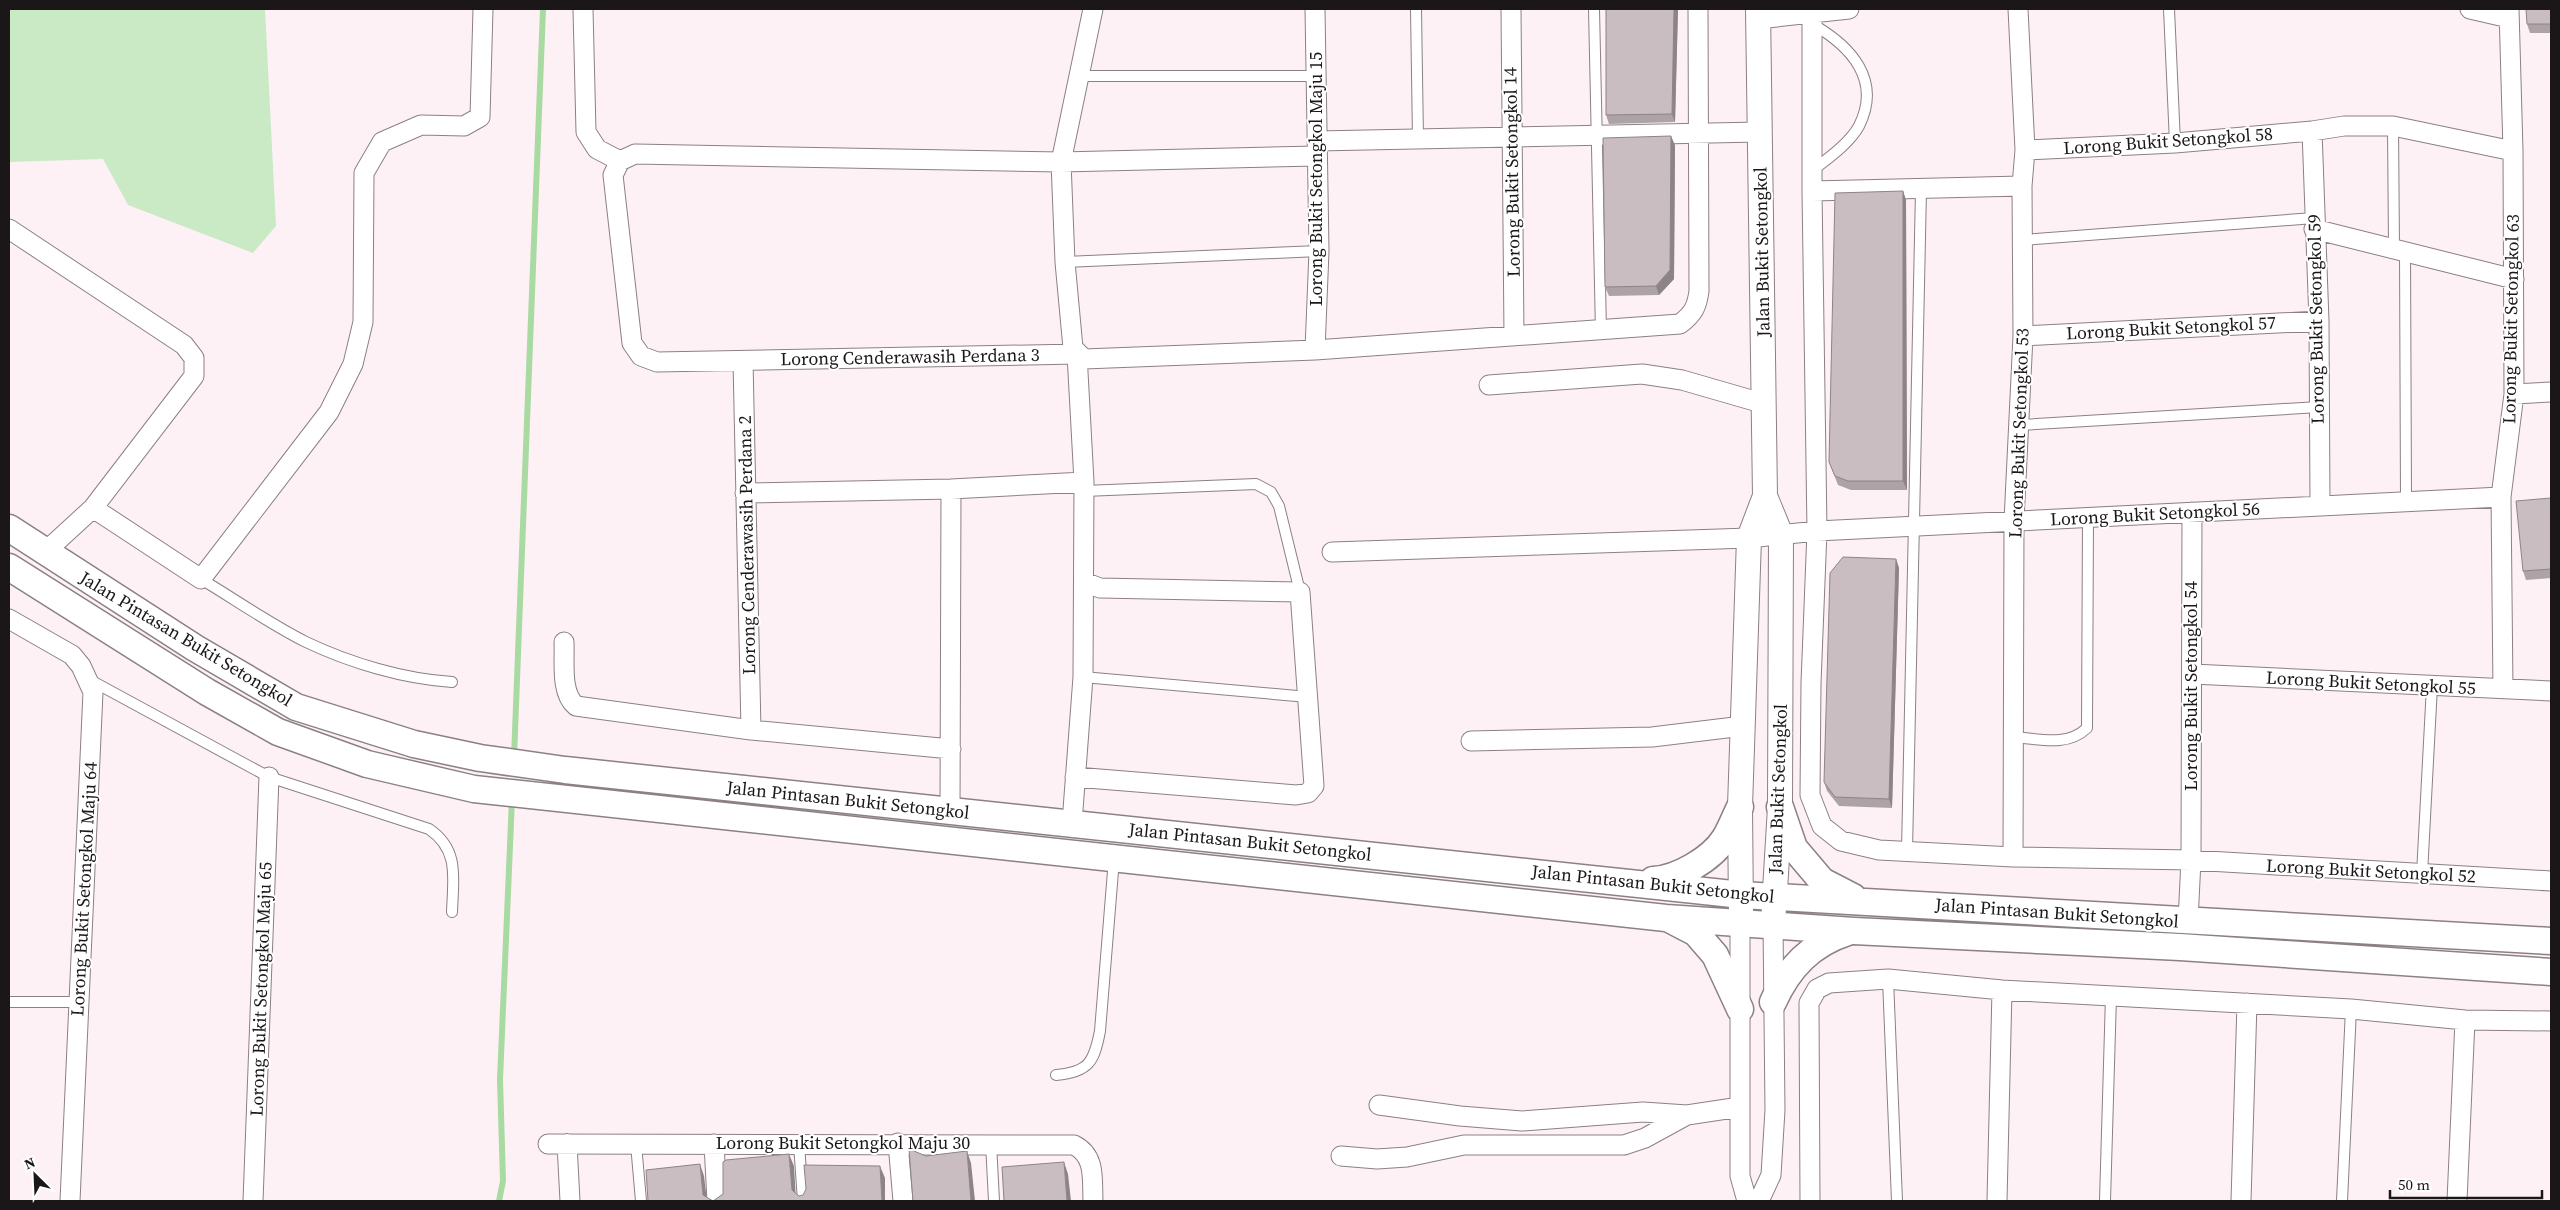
<svg xmlns="http://www.w3.org/2000/svg" width="2560" height="1210" viewBox="0 0 2560 1210" font-family="'Source Serif 4',serif">
<style>
.green{fill:#caeac6}
.lines{fill:none;stroke-linecap:round;stroke-linejoin:round}
.stream{stroke:#a8daa1;stroke-width:6}
.service-casing{stroke:#8b8085;stroke-width:12}
.minor-casing{stroke:#8b8085;stroke-width:21}
.tertiary-casing{stroke:#8b8085;stroke-width:26}
.secondary-casing{stroke:#8b8085;stroke-width:29}
.service{stroke:#fff;stroke-width:10}
.minor{stroke:#fff;stroke-width:19}
.tertiary{stroke:#fff;stroke-width:24}
.secondary{stroke:#fff;stroke-width:26}
.wall{fill:#ada3a7}
.shaded-wall{fill:#8d8488}
.building{fill:#c9bdc2;stroke:#8d8488}
.labels{text-anchor:middle;stroke-width:4;stroke-linejoin:round;paint-order:stroke}
.street-label{font-size:18px;fill:#1b1719;stroke:#fff}
</style>
<rect width="100%" height="100%" fill="#fdf1f6"/>
<path class="green" d="M9 9H265L276 226 253 253 128 205 103 159 9 162Z"/>
<g class="lines">
<path class="stream" d="M514 757 543 9
M499 1201 503 1181 500 1079 512 799"/>
<defs>
<path id="service" d="M1416 9 1418 139
M1594 9 1601 331
M2169 9 2175 143
M1079 76H1316
M2393 126 2394 248
M1812 171C1827 159 1849 144 1859 126 1882 80 1851 46 1812 24
M2023 240 2314 218
M2405 250 2406 501
M1065 262 1319 251
M2020 425 2319 407
M1084 491 1256 484 1271 492 1279 506 1300 592
M201 579C236 600 270 624 306 642 350 663 404 679 452 682
M1083 677 1308 697
M90 680 269 777 429 829C460 850 453 879 452 912
M2014 737C2040 739 2067 747 2087 728L2088 518
M1907 851 1921 190
M2422 874 2432 686
M1888 979 1897 1201
M9 1002H79
M1056 1075C1089 1072 1094 1062 1100 1031L1114 859
M991 1143 994 1201
M636 1144 641 1201
M799 1144 803 1201
M2105 1201 2111 996
M2342 1201 2351 1009"/>
<path id="minor" d="M583 9 586 132 597 149 620 161
M1093 9 1061 162 1065 262 1073 348 1084 359 1315 350 1680 324C1693 314 1697 307 1699 291L1698 9
M1315 9 1319 251 1315 350
M1511 9 1514 336
M1812 9V191L1817 531 1811 683 1810 795 1822 826 1841 841 1879 850 2013 857 2191 860 2551 881
M2470 9 2509 18
M1758 19 1849 9
M2312 131 2319 321 2320 506
M1317 141 1760 132
M2025 150 2175 143 2312 131 2344 126H2393L2513 151
M1812 191 2022 186
M9 229 184 345 194 358V376L93 508 45 552
M2314 229 2514 279
M2023 336 2319 321
M1077 354 657 362 641 356 632 343 613 175 620 161 635 154 1061 162 1317 156
M743 361 751 730
M1489 385 1642 374 1682 380 1765 404
M2514 394 2551 392
M745 493 951 489 1084 482
M93 508 201 579 329 412 353 364 363 322 364 173 382 142 421 125 464 126 480 117 483 9
M1332 552 1749 538 1817 531 2501 497
M9 619 72 655 81 666 93 692 70 1201
M564 642C565 661 560 693 576 706L751 730 951 749
M2192 674 2551 691
M2503 689 2501 497 2514 394 2513 151 2509 9
M1471 741 1652 737 1743 726
M1075 777 1296 795 1308 793 1314 786 1300 592 1100 588 1084 582
M950 810 951 489
M1072 823 1083 677 1084 482 1077 354
M2013 857 2014 521 2023 336 2022 186 2025 150 2018 9
M2188 921 2191 860 2192 512
M1740 922V1176L1747 1201
M1379 1105 1460 1116 1522 1121 1643 1112 1687 1115
M898 1143 903 1201
M548 1144 1074 1145C1096 1156 1092 1179 1093 1201
M567 1144 570 1201
M714 1144 717 1201
M1341 1156 1377 1159 1407 1157 1464 1145H1624L1645 1138 1687 1115 1740 1107
M253 1201 269 777
M1759 1201 1771 1175 1775 1110 1773 924
M1810 1201 1809 1003 1817 989 1829 983 1888 979 2002 990 2351 1009 2465 1020 2551 1021
M1997 1201 2002 990
M2241 1201 2247 1003
M2457 1201 2465 1020"/>
<path id="tertiary" d="M1758 9 1765 496 1781 535 1780 807 1773 924
M1741 913 1740 807 1749 538 1765 496"/>
<path id="secondary" d="M9 528 195 648 296 707 414 744 480 758 565 770 1742 895 2551 941
M9 567 207 692 278 732 367 764 474 789 1666 918 1854 931 2180 947 2551 972
M1780 807 1794 848 1822 881 1853 897
M1653 880C1677 879 1712 859 1725 838 1731 828 1735 817 1740 807
M1671 920 1696 933 1715 955 1740 1009
M1773 1002C1789 967 1811 944 1848 932"/>
</defs>
<use href="#service" class="service-casing"/>
<use href="#minor" class="minor-casing"/>
<use href="#tertiary" class="tertiary-casing"/>
<use href="#secondary" class="secondary-casing"/>
<use href="#service" class="service"/>
<use href="#minor" class="minor"/>
<use href="#tertiary" class="tertiary"/>
<use href="#secondary" class="secondary"/>
</g>
<path class="wall" d="M1678 9 1675 122 1609 124 1606 115Z
M2551 9V33H2530L2527 24Z
M1675 145 1674 279 1659 295 1609 296 1605 287Z
M1903 191 1906 200 1907 490H1851L1838 485 1829 462Z
M2551 498V578L2526 580 2523 571Z
M1896 559 1899 568 1892 808 1839 806 1827 791 1824 782Z"/>
<path class="shaded-wall" d="M1674 9H1678L1675 122 1672 114Z
M1671 136 1675 145 1674 279 1659 295 1656 286Z
M1903 191 1906 200 1907 490 1903 481Z
M1896 559 1899 568 1892 808 1889 799Z
M967 1151 971 1163 975 1201H971Z
M789 1154 794 1166 796 1201 792 1190Z
M1064 1162 1068 1174 1071 1201H1067Z
M700 1164 704 1176 707 1201 703 1195Z
M880 1166 885 1178V1201H882Z"/>
<path class="building" d="M1606 9H1674L1672 114 1606 115Z
M2526 9H2551V24H2527Z
M1671 136 1670 270 1656 286 1605 287 1603 138Z
M1903 191V481H1848L1835 476 1829 462 1835 193Z
M2551 498V569L2523 571 2516 501Z
M1843 557 1896 559 1889 799 1835 797 1824 782 1830 573Z
M909 1149 926 1156 967 1151 971 1201H913Z
M789 1154 792 1190 799 1196 803 1195 806 1189 804 1165 880 1166 882 1201H648L646 1170 700 1164 703 1195 713 1201 723 1194V1162L726 1160Z
M1064 1162 1067 1201H1004L1002 1167Z"/>
<g class="labels">
<g class="street-label">
<text transform="translate(2168 141) rotate(-4)" y="6">Lorong Bukit Setongkol 58</text>
<text transform="translate(1512 172) rotate(-91)" y="6">Lorong Bukit Setongkol 14</text>
<text transform="translate(1316 179) rotate(-90)" y="6">Lorong Bukit Setongkol Maju 15</text>
<text transform="translate(1762 252) rotate(-91)" y="6">Jalan Bukit Setongkol</text>
<text transform="translate(2316 319) rotate(-91)" y="6">Lorong Bukit Setongkol 59</text>
<text transform="translate(2511 319) rotate(-89)" y="6">Lorong Bukit Setongkol 63</text>
<text transform="translate(2171 328) rotate(-3)" y="6">Lorong Bukit Setongkol 57</text>
<text transform="translate(910 357) rotate(-1)" y="6">Lorong Cenderawasih Perdana 3</text>
<text transform="translate(2019 433) rotate(-88)" y="6">Lorong Bukit Setongkol 53</text>
<text transform="translate(2155 514) rotate(-3)" y="6">Lorong Bukit Setongkol 56</text>
<text transform="translate(747 545) rotate(-91)" y="6">Lorong Cenderawasih Perdana 2</text>
<text transform="translate(186 639) rotate(31)" y="6">Jalan Pintasan Bukit Setongkol</text>
<text transform="translate(2371 683) rotate(3)" y="6">Lorong Bukit Setongkol 55</text>
<text transform="translate(2191 686) rotate(-90)" y="6">Lorong Bukit Setongkol 54</text>
<text transform="translate(1778 789) rotate(-88)" y="6">Jalan Bukit Setongkol</text>
<text transform="translate(848 800) rotate(6)" y="6">Jalan Pintasan Bukit Setongkol</text>
<text transform="translate(1250 842) rotate(6)" y="6">Jalan Pintasan Bukit Setongkol</text>
<text transform="translate(2371 871) rotate(3)" y="6">Lorong Bukit Setongkol 52</text>
<text transform="translate(1653 884) rotate(6)" y="6">Jalan Pintasan Bukit Setongkol</text>
<text transform="translate(84 889) rotate(-87)" y="6">Lorong Bukit Setongkol Maju 64</text>
<text transform="translate(2057 913) rotate(4)" y="6">Jalan Pintasan Bukit Setongkol</text>
<text transform="translate(261 989) rotate(-88)" y="6">Lorong Bukit Setongkol Maju 65</text>
<text x="843" y="1149">Lorong Bukit Setongkol Maju 30</text>
</g>
</g>
<rect width="2560" height="1210" fill="none" stroke="#1b1719" stroke-width="20"/>
<g transform="translate(35 1175) rotate(336)" stroke="#ffffff" stroke-width="4" paint-order="stroke">
<path d="M0-4L9 19L0 12L-9 19Z" fill="#1b1719"/>
<text y="-8" font-size="14" font-weight="bold" text-anchor="middle" fill="#1b1719">N</text>
</g>
<path d="M2390 1190v8h152v-8" fill="none" stroke="#1b1719" stroke-width="2.5"/>
<text x="2398" y="1190" font-size="15" fill="#1b1719" stroke="#ffffff" stroke-width="4" paint-order="stroke">50 m</text>
</svg>
